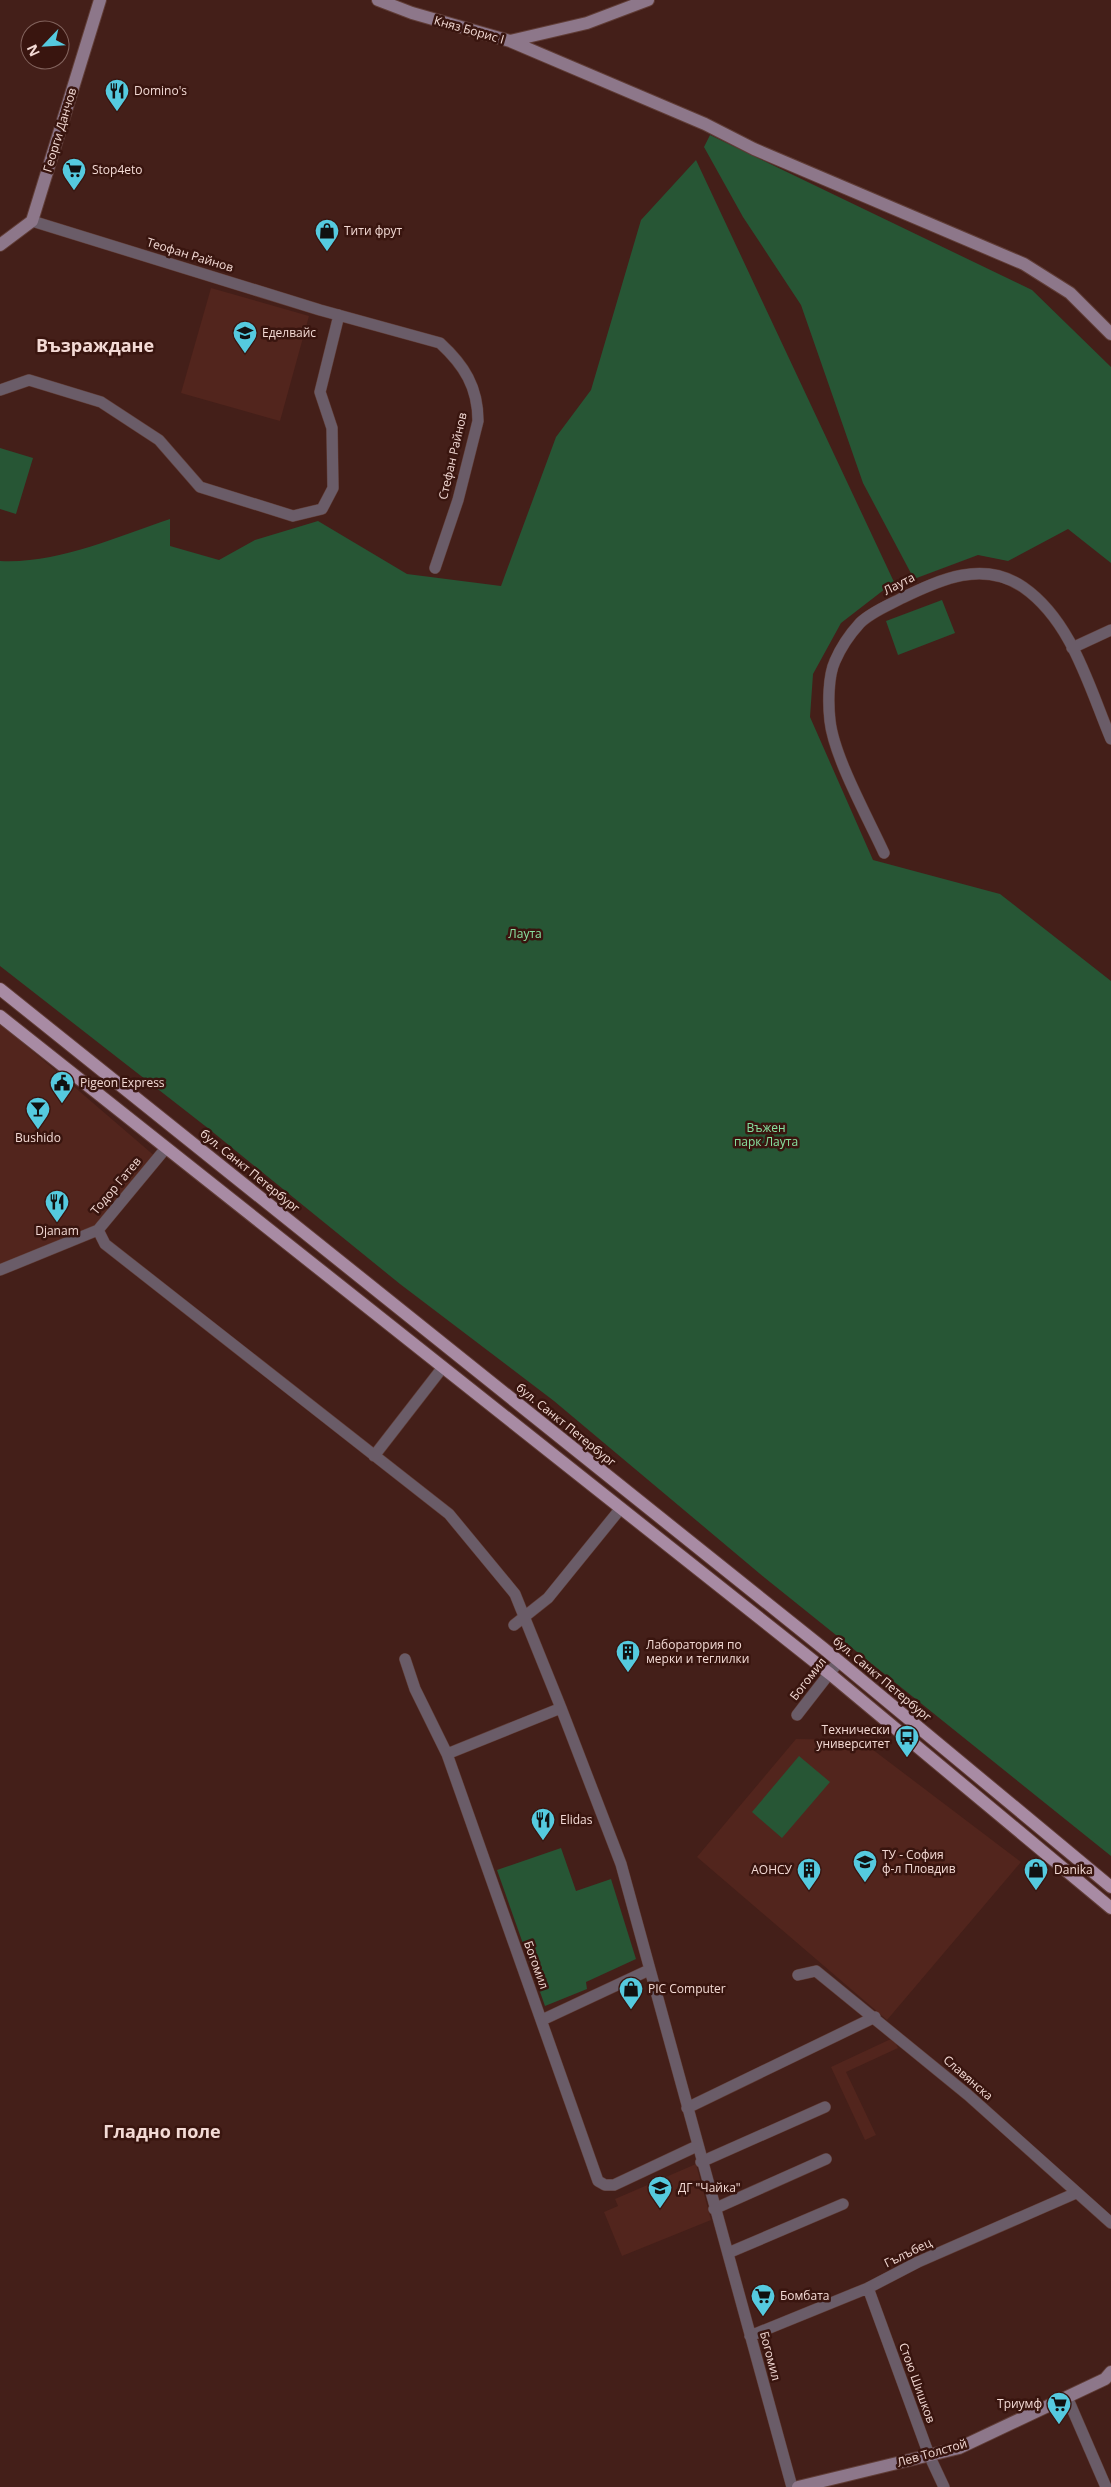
<svg xmlns="http://www.w3.org/2000/svg" width="1111" height="2487" viewBox="0 0 1111 2487" font-family="'Open Sans',sans-serif">
<style>
.built{fill:#52251d}
.green{fill:#275635}
.lines{fill:none;stroke-linecap:round;stroke-linejoin:round}
.street-casing{stroke:#603d37;stroke-width:12}
.secondary-casing{stroke:#603d37;stroke-width:14}
.primary-casing{stroke:#603d37;stroke-width:14}
.street{stroke:#6a5c68;stroke-width:11}
.secondary{stroke:#8d778a;stroke-width:12}
.primary{stroke:#a88ba4;stroke-width:12}
.labels{text-anchor:middle;stroke-width:5;stroke-linejoin:round;paint-order:stroke}
.street-label{font-size:12px;fill:#f3dad5;stroke:#39150f}
.poi-label{font-size:12px;fill:#f3dad5;stroke:#39150f;text-anchor:start}
.park-label{font-size:12px;fill:#88e1a0;stroke:#39150f}
.district-label{font-size:18px;font-weight:bold;fill:#f3dad5;stroke:#39150f}
</style>
<rect width="100%" height="100%" fill="#441f19"/>
<path class="built" d="M211 288 309 316 280 421 181 393Z
M0 1023 157 1158 98 1230 0 1270Z
M796 1739 860 1740 1021 1862 887 2020 697 1857Z
M893 2038 898 2048 846 2072 876 2135 865 2140 831 2067Z
M696 2164 711 2220 622 2256 604 2212 618 2206 615 2199Z"/>
<path class="green" d="M710 135 1032 290 1111 367V563L1068 529 1008 561 978 555 914 579 863 483 801 305 743 217 704 147Z
M696 160 894 582 841 623 813 674 810 717 873 860 1000 894 1111 981V1856L765 1578 554 1401 400 1284 209 1129 0 966V561C58 564 116 537 170 519V546L219 560 255 540 318 521 407 574 501 586 556 437 591 390 641 220Z
M0 448 33 458 16 514 0 509Z
M942 600 955 633 898 655 886 621Z
M799 1756 830 1782 782 1838 752 1812Z
M561 1848 576 1891 611 1879 636 1959 586 1982 587 1989 545 2006 497 1870Z"/>
<g class="lines">
<defs>
<path id="street" d="M32 221 320 310 440 343C464 365 478 387 478 421L458 500 435 568
M0 390 29 380 101 402 159 440 200 487 293 516 322 509 333 488 332 428 320 392 339 315
M1072 648 1111 630
M884 853C868 818 834 757 830 721 828 704 828 676 835 661 841 647 850 634 860 623 871 612 889 605 902 598 941 579 983 560 1023 587 1072 621 1089 687 1111 739
M98 1230 105 1244 449 1514 515 1594 561 1708 621 1864 792 2487
M0 1270 98 1230 166 1148
M374 1456 443 1367
M514 1625 548 1598 621 1508
M405 1659 415 1689 447 1754 598 2181 605 2185H614L697 2146
M797 1715 839 1661
M447 1754 561 1708
M798 1975 816 1971 968 2095 1111 2223
M542 2020 649 1970
M687 2108 875 2017
M701 2162 825 2107
M714 2209 826 2159
M728 2253 843 2204
M868 2288 929 2455 944 2487
M750 2336 868 2288 918 2262 1076 2193
M1067 2397 1106 2487"/>
<path id="secondary" d="M378 0 412 13 510 41 705 124 754 149 1024 264 1070 293 1111 334
M510 41 587 23 648 0
M0 245 32 221 100 0
M798 2487 959 2448 1105 2379 1111 2372"/>
<path id="primary" d="M0 989 823 1648 1111 1887
M0 1016 830 1674 1111 1908"/>
</defs>
<use href="#street" class="street-casing"/>
<use href="#secondary" class="secondary-casing"/>
<use href="#primary" class="primary-casing"/>
<use href="#street" class="street"/>
<use href="#secondary" class="secondary"/>
<use href="#primary" class="primary"/>
</g>
<defs>
<symbol id="restaurant-pin" viewBox="-11 -11 22 30"><path d="M0 17L-7.5 6A9.5 9.5 0 1 1 7.5 6Z" fill="#55cadf" stroke="#39150f"/><path d="M-5-6h1v4h1v-4h1v4h1v-4h1v5L-1.5 .5V6h-2V.5L-5-1ZM5-6V6H3V1.5H1.5Q1.5-4 5-6Z" fill="#111"/></symbol>
<symbol id="supermarket-pin" viewBox="-11 -11 22 30"><path d="M0 17L-7.5 6A9.5 9.5 0 1 1 7.5 6Z" fill="#55cadf" stroke="#39150f"/><path d="M-6-5.5h2.5l.6 2H6L4.5 2H-2.5L-4.4-4H-6ZM-1.5 3.2a1.3 1.3 0 1 0 .1 0ZM3 3.2a1.3 1.3 0 1 0 .1 0Z" fill="#111"/></symbol>
<symbol id="shop-pin" viewBox="-11 -11 22 30"><path d="M0 17L-7.5 6A9.5 9.5 0 1 1 7.5 6Z" fill="#55cadf" stroke="#39150f"/><path d="M-5-2.5h2.3a2.7 3.5 0 0 1 5.4 0H5L5.5 6h-11ZM-1.5-2.5h3a1.5 2.3 0 0 0-3 0Z" fill="#111"/></symbol>
<symbol id="school-pin" viewBox="-11 -11 22 30"><path d="M0 17L-7.5 6A9.5 9.5 0 1 1 7.5 6Z" fill="#55cadf" stroke="#39150f"/><path d="M0-5L7-2L0 1L-7-2ZM-4 1L0 2.5L4 1V4Q0 6-4 4Z" fill="#111"/></symbol>
<symbol id="civic-pin" viewBox="-11 -11 22 30"><path d="M0 17L-7.5 6A9.5 9.5 0 1 1 7.5 6Z" fill="#55cadf" stroke="#39150f"/><path d="M-.6-6.5H3V-4.5H.6V-3L4-1V1h2V6H-6V1h2V-1L-.6-3ZM-1.2 2.5V6h2.4V2.5Z" fill="#111"/></symbol>
<symbol id="bar-pin" viewBox="-11 -11 22 30"><path d="M0 17L-7.5 6A9.5 9.5 0 1 1 7.5 6Z" fill="#55cadf" stroke="#39150f"/><path d="M-6-5H6L.8 .8V4.5H3.5V6h-7V4.5H-.8V.8Z" fill="#111"/></symbol>
<symbol id="building-pin" viewBox="-11 -11 22 30"><path d="M0 17L-7.5 6A9.5 9.5 0 1 1 7.5 6Z" fill="#55cadf" stroke="#39150f"/><path d="M-4-6H4V6H1V3H-1V6H-4ZM-2.5-4.3h1.7v1.8h-1.7ZM.8-4.3h1.7v1.8H.8ZM-2.5-1h1.7V.8h-1.7ZM.8-1h1.7V.8H.8Z" fill="#111"/></symbol>
<symbol id="bus-pin" viewBox="-11 -11 22 30"><path d="M0 17L-7.5 6A9.5 9.5 0 1 1 7.5 6Z" fill="#55cadf" stroke="#39150f"/><path d="M-5-6H5V4H4V6H2V4H-2V6H-4V4H-5ZM-3.5-4V0h7V-4ZM-3.5 1.2v1.5H-2V1.2ZM2 1.2v1.5H3.5V1.2Z" fill="#111"/></symbol>
<symbol id="university-pin" viewBox="-11 -11 22 30"><path d="M0 17L-7.5 6A9.5 9.5 0 1 1 7.5 6Z" fill="#55cadf" stroke="#39150f"/><path d="M0-5L7-2L0 1L-7-2ZM-4 1L0 2.5L4 1V4Q0 6-4 4Z" fill="#111"/></symbol>
</defs>
<g fill-rule="evenodd">
<use href="#restaurant-pin" x="103" y="77" width="28" height="38"/>
<use href="#supermarket-pin" x="60" y="156" width="28" height="38"/>
<use href="#shop-pin" x="313" y="217" width="28" height="38"/>
<use href="#school-pin" x="231" y="319" width="28" height="38"/>
<use href="#civic-pin" x="48" y="1069" width="28" height="38"/>
<use href="#bar-pin" x="24" y="1095" width="28" height="38"/>
<use href="#restaurant-pin" x="43" y="1188" width="28" height="38"/>
<use href="#building-pin" x="614" y="1638" width="28" height="38"/>
<use href="#bus-pin" x="893" y="1723" width="28" height="38"/>
<use href="#restaurant-pin" x="529" y="1806" width="28" height="38"/>
<use href="#university-pin" x="851" y="1848" width="28" height="38"/>
<use href="#building-pin" x="795" y="1856" width="28" height="38"/>
<use href="#shop-pin" x="1022" y="1856" width="28" height="38"/>
<use href="#shop-pin" x="617" y="1975" width="28" height="38"/>
<use href="#school-pin" x="646" y="2174" width="28" height="38"/>
<use href="#supermarket-pin" x="749" y="2282" width="28" height="38"/>
<use href="#supermarket-pin" x="1045" y="2390" width="28" height="38"/>
</g>
<g class="labels">
<g class="street-label">
<text transform="translate(469 30) rotate(16)" y="4">Княз Борис I</text>
<text transform="translate(60 130) rotate(-73)" y="4">Георги Данчов</text>
<text transform="translate(190 255) rotate(17)" y="4">Теофан Райнов</text>
<text transform="translate(453 456) rotate(-77)" y="4">Стефан Райнов</text>
<text transform="translate(899 584) rotate(-27)" y="4">Лаута</text>
<text transform="translate(250 1171) rotate(39)" y="4">бул. Санкт Петербург</text>
<text transform="translate(116 1186) rotate(-50)" y="4">Тодор Гатев</text>
<text transform="translate(566 1425) rotate(39)" y="4">бул. Санкт Петербург</text>
<text transform="translate(808 1679) rotate(-52)" y="4">Богомил</text>
<text transform="translate(882 1679) rotate(40)" y="4">бул. Санкт Петербург</text>
<text transform="translate(536 1965) rotate(70)" y="4">Богомил</text>
<text transform="translate(968 2078) rotate(41)" y="4">Славянска</text>
<text transform="translate(908 2253) rotate(-26)" y="4">Гълъбец</text>
<text transform="translate(770 2356) rotate(75)" y="4">Богомил</text>
<text transform="translate(917 2383) rotate(70)" y="4">Стою Шишков</text>
<text transform="translate(932 2453) rotate(-16)" y="4">Лев Толстой</text>
</g>
<g class="poi-label">
<text x="134" y="95">Domino's</text>
<text x="92" y="174">Stop4eto</text>
<text x="344" y="235">Тити фрут</text>
<text x="262" y="337">Еделвайс</text>
<text x="80" y="1087">Pigeon Express</text>
<text x="38" y="1142" text-anchor="middle">Bushido</text>
<text x="57" y="1235" text-anchor="middle">Djanam</text>
<text x="646" y="1649">Лаборатория по<tspan x="646" dy="14">мерки и теглилки</tspan></text>
<text x="890" y="1734" text-anchor="end">Технически<tspan x="890" dy="14">университет</tspan></text>
<text x="560" y="1824">Elidas</text>
<text x="882" y="1859">ТУ - София<tspan x="882" dy="14">ф-л Пловдив</tspan></text>
<text x="792" y="1874" text-anchor="end">АОНСУ</text>
<text x="1054" y="1874">Danika</text>
<text x="648" y="1993">PIC Computer</text>
<text x="678" y="2192">ДГ "Чайка"</text>
<text x="780" y="2300">Бомбата</text>
<text x="1042" y="2408" text-anchor="end">Триумф</text>
</g>
<g class="park-label">
<text x="525" y="938">Лаута</text>
<text x="766" y="1132">Въжен<tspan x="766" dy="14">парк Лаута</tspan></text>
</g>
<g class="district-label">
<text x="95" y="352">Възраждане</text>
<text x="162" y="2138">Гладно поле</text>
</g>
</g>
<g transform="translate(45 45) rotate(245)"><circle r="24" fill="#39150f" stroke="#83645e"/>
<path d="M0-4L9 19L0 12L-9 19Z" fill="#55cadf"/>
<text y="-8" font-size="14" font-weight="bold" text-anchor="middle" fill="#f3dad5">N</text>
</g>
</svg>
